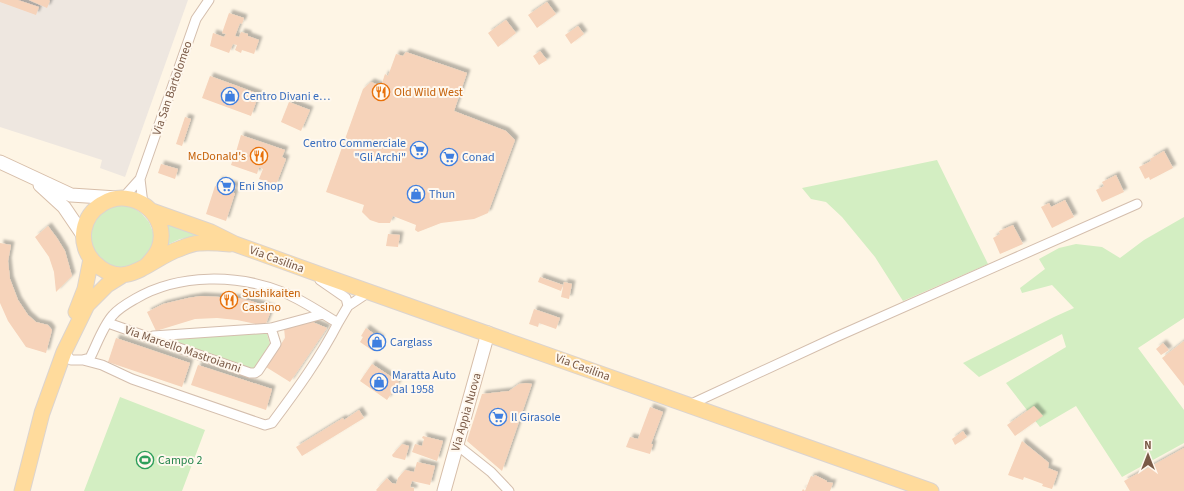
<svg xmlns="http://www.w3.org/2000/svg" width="1184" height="491" viewBox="0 0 1184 491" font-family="'Source Sans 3',sans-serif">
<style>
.industrial{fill:#eee7e0}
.green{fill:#d3eec2}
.building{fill:#f6d3ba;filter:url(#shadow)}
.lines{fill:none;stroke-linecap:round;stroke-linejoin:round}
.street-casing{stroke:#d4bead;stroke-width:11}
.secondary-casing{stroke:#d7bea9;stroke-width:15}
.primary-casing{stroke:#dcd4cf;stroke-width:17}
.street{stroke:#fff;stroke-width:9}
.secondary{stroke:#fff;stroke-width:13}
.primary{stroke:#ffdb9c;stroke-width:15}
.labels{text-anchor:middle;stroke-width:4;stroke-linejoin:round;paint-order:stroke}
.street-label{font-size:12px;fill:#7a5a47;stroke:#fff8ee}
.food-label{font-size:12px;fill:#c56008;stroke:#fff8ee;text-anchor:start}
.shop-label{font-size:12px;fill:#366cbe;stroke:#fff8ee;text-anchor:start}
.leisure-label{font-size:12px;fill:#27864d;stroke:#fff8ee;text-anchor:start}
</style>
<defs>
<filter id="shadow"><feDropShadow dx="3.5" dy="-3.5" stdDeviation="1" flood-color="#0004"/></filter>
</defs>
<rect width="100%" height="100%" fill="#fef5e5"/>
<path class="industrial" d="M0 0H188L125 177 100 168 102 160 0 127Z"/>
<path class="green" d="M937 160 988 264 903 301 875 257 842 217 826 202 811 199 802 188Z
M120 205 132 207 141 213 149 222 153 232V244L149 254 142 263 121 272 99 264 87 232C93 217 104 208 120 205Z
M1184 217V318L1138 348 1184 410V443L1122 477 1076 406 1040 427 1006 383 1066 347 1062 334 979 377 963 363 1054 317 1074 308 1052 285 1022 293 1020 288 1045 269 1039 259 1059 248 1076 244 1102 247 1120 258 1144 240Z
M164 222 203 236 180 239 167 245Z
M263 331 267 334 270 344 254 368 251 370 178 345 175 341 177 337Z
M120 397 205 430 182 491H84Z"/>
<path class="building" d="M0 0H18L39 7 36 15 0 2Z
M29 0H49L50 1 47 8Z
M547 2 556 14 537 28 528 15Z
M229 13 244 18 242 24 240 23 235 36 239 37 241 32 248 34V36L259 40 254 54 242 50 241 53 235 50 237 45 233 44 229 53 210 46 213 33 224 37 226 34 222 33Z
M506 20 516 33 498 47 488 33Z
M578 26 584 34 571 44 565 35Z
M540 51 547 60 539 65 533 56Z
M406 52 467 73 454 111 506 131 515 140 488 213 474 219 441 223 418 232 415 230 416 225 393 216 390 223H379L370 220 362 212 364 205 326 192 363 89 371 82 381 86 385 74 388 76 396 54 403 56Z
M210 76 259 94 251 116 202 98Z
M289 102 310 110 301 131 281 122Z
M185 117 191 119 182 146 176 144Z
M241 135 285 150 282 157 286 159 276 185 259 179 263 169 259 167 257 174 231 165 233 159 237 160 239 153 236 152Z
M1164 151 1173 168 1150 180 1149 177 1145 179 1139 167 1151 161 1150 159Z
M161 164 178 169 175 179 158 173Z
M1116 175 1124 192 1102 202 1096 190 1104 186 1102 182Z
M219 180 236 186 233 193H235L226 221 206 214 215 186 217 187Z
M1065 200 1074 217 1052 228 1041 207 1049 203 1051 207Z
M1013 225 1023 244 1000 254 993 238 1000 234 999 231Z
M48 226 57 238 65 251 72 276 56 292 54 272 49 257 35 237Z
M388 234 400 235 398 247 386 246Z
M0 243 11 245 8 261 10 279 18 300 28 315 36 322 48 325 52 330 46 353 26 347 8 321 0 303Z
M540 277 563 285 561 291 538 282Z
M564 282 572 284 569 299 561 297Z
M201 296 238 298 251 301 272 308 265 326 237 320 217 318 195 319 156 331 147 312 163 304 188 298Z
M534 309 560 318 556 329 539 323 538 327 529 324Z
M310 321 327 328 290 382 266 367 285 338 284 328Z
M366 328 381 339 373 351 360 342 363 337 361 336Z
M116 338 190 363 182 387 108 362Z
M1184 341V386L1162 358Z
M1163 343 1169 350 1161 355 1156 349Z
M372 364 399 382 387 400 360 381Z
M198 365 272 389 266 410 191 385Z
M526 383 532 384 502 471 467 441 482 394 509 391 519 384Z
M1034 406 1043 416 1015 436 1007 425Z
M650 407 663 412 651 444H653L650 454 626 447 630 437 638 439Z
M359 410 364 418 302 456 296 447 343 418 344 420Z
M963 431 967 437 955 445 952 439Z
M423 436 443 441 437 461 412 452 415 444 422 446 424 439 422 438Z
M1022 441 1049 463 1048 468 1058 472 1052 489 1042 486 1043 484 1024 477 1023 480 1008 475Z
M402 444 409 446 405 460 393 457 392 455Z
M1184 448V491H1130L1124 481Z
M417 462 435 466 430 485 412 481 410 487 414 488V491H377L376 490 387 478 392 483 396 484 398 478 405 470 414 472Z
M815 475 827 481V482L833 483 830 491H802L803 489 805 491 811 476 814 477Z"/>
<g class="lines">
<defs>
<path id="street" d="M140 179 143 204
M123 198 140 179 196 19 209 0
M320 280 346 298 348 306
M108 323 250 373H255L258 371 276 344 271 328
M153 336 271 328 323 314
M64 352 71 360H82L90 358C97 344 103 326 113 315 119 308 128 303 135 299 179 273 239 274 285 293 304 301 321 313 338 323L348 306 369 292
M83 360 102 365 132 379 265 425 272 423C296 391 320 358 338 323
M689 405 836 337 1137 204
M457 445 491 472 509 491"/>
<path id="secondary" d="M0 162 71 195 117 198
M40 185 64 207 83 235
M444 491 488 333"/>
<path id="primary" d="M152 211 211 232 235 244 324 276 931 491
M145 267C151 261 156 256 159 248 171 215 132 185 102 204 92 210 86 219 84 230 82 242 86 255 95 263 125 293 151 258 179 249 186 246 193 243 200 243 209 242 220 243 230 244
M76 312 85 289 91 259
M22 491 42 413 64 352 87 305 107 285 123 275"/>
</defs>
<use href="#street" class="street-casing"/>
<use href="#secondary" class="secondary-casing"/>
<use href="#primary" class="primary-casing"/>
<use href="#street" class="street"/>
<use href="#secondary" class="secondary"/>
<use href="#primary" class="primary"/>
</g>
<defs>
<symbol id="restaurant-ring" viewBox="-11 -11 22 22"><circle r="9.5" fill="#fff8ee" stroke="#e8710a" stroke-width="1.5"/><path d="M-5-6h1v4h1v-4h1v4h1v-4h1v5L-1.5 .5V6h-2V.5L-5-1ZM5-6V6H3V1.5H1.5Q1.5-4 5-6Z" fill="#e8710a"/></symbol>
<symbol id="shop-ring" viewBox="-11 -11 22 22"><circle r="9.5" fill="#fff8ee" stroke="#3f7fe0" stroke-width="1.5"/><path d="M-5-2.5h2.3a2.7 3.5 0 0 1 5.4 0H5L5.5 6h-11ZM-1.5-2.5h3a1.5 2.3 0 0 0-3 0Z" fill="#3f7fe0"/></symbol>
<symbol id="supermarket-ring" viewBox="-11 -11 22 22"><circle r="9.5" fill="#fff8ee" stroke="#3f7fe0" stroke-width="1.5"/><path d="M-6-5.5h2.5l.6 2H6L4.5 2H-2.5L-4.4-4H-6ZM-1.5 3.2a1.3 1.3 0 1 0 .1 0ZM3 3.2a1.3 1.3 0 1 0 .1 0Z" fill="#3f7fe0"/></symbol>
<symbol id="stadium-ring" viewBox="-11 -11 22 22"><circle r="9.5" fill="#fff8ee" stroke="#2e9e5b" stroke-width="1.5"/><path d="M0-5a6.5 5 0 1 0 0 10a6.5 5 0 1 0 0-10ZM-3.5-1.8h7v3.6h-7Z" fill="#2e9e5b"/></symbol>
</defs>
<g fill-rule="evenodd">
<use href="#restaurant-ring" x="371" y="82" width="20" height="20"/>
<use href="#shop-ring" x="220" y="86" width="20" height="20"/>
<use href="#supermarket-ring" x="409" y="140" width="20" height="20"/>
<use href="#restaurant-ring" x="249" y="146" width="20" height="20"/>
<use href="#supermarket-ring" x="439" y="147" width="20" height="20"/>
<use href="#supermarket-ring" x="216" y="176" width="20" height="20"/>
<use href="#shop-ring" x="406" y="184" width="20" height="20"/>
<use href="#restaurant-ring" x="219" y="290" width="20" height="20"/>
<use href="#shop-ring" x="367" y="332" width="20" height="20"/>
<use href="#shop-ring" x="369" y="372" width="20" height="20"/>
<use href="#supermarket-ring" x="488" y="407" width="20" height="20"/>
<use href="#stadium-ring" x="135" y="450" width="20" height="20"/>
</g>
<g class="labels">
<g class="street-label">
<text transform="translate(172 88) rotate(-71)" y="4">Via San Bartolomeo</text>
<text transform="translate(277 259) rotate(20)" y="4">Via Casilina</text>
<text transform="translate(183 349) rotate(19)" y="4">Via Marcello Mastroianni</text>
<text transform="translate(583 367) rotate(20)" y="4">Via Casilina</text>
<text transform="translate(466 412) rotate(-74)" y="4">Via Appia Nuova</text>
</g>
<g class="food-label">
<text x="394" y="96">Old Wild West</text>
<text x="246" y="160" text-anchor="end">McDonald's</text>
<text x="242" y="297">Sushikaiten<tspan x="242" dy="14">Cassino</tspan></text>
</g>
<g class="shop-label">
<text x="243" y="100">Centro Divani e…</text>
<text x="406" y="147" text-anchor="end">Centro Commerciale<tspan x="406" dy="14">"Gli Archi"</tspan></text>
<text x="462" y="161">Conad</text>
<text x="239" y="190">Eni Shop</text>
<text x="429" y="198">Thun</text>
<text x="390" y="346">Carglass</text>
<text x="392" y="379">Maratta Auto<tspan x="392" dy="14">dal 1958</tspan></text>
<text x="511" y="421">Il Girasole</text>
</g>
<g class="leisure-label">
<text x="158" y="464">Campo 2</text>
</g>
</g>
<g transform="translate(1148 455)" stroke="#fff8ee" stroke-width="3" paint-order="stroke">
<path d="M0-3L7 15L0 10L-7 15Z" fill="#7a5a47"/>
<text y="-6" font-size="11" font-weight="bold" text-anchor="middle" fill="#7a5a47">N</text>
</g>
</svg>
